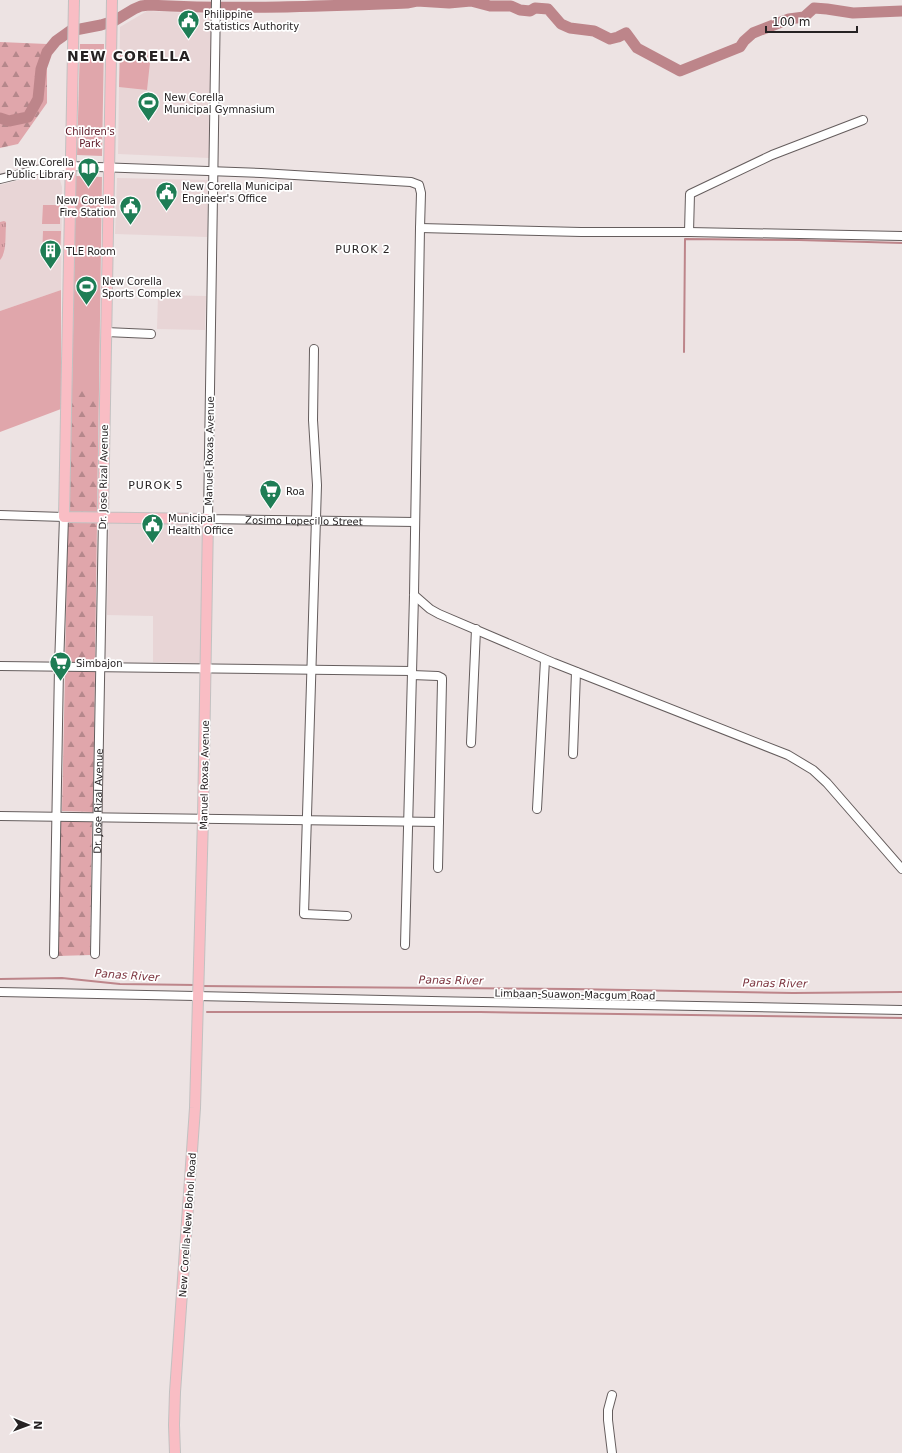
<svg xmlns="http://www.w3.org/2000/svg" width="902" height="1453" viewBox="0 0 902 1453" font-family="'DejaVu Sans',sans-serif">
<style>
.built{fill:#e8d5d6}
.grass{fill:url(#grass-tufts)}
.forest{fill:url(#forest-firs)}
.park{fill:#e0a6ab}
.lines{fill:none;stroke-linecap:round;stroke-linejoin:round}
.stream{stroke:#bd858a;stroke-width:2}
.river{stroke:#bd858a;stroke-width:11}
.minor-casing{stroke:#655d5d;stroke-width:10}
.major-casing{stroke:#c2c1c1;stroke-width:12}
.minor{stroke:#fff;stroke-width:8}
.major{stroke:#f9bdc4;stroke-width:10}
.labels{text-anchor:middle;stroke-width:3.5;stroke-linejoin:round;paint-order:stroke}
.poi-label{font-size:10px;fill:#262223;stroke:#fff;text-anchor:start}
.park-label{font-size:10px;fill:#5b1624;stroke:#fff}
.street-label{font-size:10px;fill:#262223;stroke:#fff}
.neighbourhood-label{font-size:11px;letter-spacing:1px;fill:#262223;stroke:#fff}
.water-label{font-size:11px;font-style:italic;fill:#7c353f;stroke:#fff}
.district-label{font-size:14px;font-weight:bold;letter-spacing:1px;fill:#262223;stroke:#fff}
</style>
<defs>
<pattern id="grass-tufts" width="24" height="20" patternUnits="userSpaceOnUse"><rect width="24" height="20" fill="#e0a6ab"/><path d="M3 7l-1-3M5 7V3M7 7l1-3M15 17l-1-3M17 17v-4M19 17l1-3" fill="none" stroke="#b5878b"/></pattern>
<pattern id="forest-firs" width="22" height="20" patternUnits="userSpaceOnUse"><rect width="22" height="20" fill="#e0a6ab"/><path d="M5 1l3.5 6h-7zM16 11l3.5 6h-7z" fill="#b5878b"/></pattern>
</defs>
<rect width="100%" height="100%" fill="#ede3e3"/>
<path class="built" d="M147 11 212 14 209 158 118 154 120 27Z
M50 174 56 176 60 180 62 187 61 290 0 311V185L39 175Z
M117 178 208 180 207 237 115 234Z
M158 295 206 296 205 330 157 329Z
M109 521 202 523 201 663 153 662V616L107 615Z"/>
<path class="grass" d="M4 221 6 222V226C5 236 7 252 0 260V222Z"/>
<path class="forest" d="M0 42 47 44V103L18 144 0 148Z
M72 389H99L97 512H69Z
M68 522 97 523 95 662H65Z
M65 671H95L93 812 62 811Z
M61 821 92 822 90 955 58 956Z"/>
<path class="park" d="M80 44H104L102 156 77 155Z
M120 50 151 53 147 90 119 87Z
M76 176 102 177 99 389H72Z
M43 205H60V224H42Z
M43 231H61L60 258H42Z
M61 290V409L0 432V311Z"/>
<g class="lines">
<path class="stream" d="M684 352 685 239 799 240 902 243
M0 979 62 978 120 984 195 985
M201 986 572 989 793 993 902 992
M207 1012H480L902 1018"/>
<path class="river" d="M0 118 9 121 28 117 38 99 41 69 47 52 56 41 70 31 101 25 114 21 134 9 141 6 149 5C235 10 321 6 407 3L417 1 449 3 471 1 490 6H511L520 10 530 11 535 8 548 9 561 24 570 28 594 31 610 39 618 37 626 33 637 48 680 71 740 47 744 41 753 33 789 19 804 17 814 8 827 9 853 13 902 11"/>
<defs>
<g id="minor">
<path id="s1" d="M216 0 208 519 415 522"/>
<path d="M0 179 45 168 70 166 261 173 411 182 419 185 421 193 420 228 414 595 405 945"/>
<path d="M420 228 581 232H689L902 236"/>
<path d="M689 232 690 194 772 155 863 120"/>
<path d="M106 332 151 334"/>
<path d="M314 349 313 420 317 485 304 914 347 916"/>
<path d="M0 515 64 517 59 667 54 954"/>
<path d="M414 595 430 609 439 614 554 663 788 755 813 770 827 783 902 869"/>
<path d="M0 666 412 671"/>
<path d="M412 675 438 676 442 678V681L438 868"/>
<path d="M471 743 476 629"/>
<path d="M573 754 576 672"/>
<path d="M537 809 545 660"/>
<path d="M0 816 439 822"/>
<path id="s2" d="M95 954 103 518"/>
<path d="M0 992C301 1000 601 1003 902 1010"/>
<path d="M612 1453 608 1420V1410L612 1395"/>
</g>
<path id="major" d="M74 0 64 517 208 519 203 818 195 1108 175 1392 174 1425 175 1453
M103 518 112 0"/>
</defs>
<use href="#minor" class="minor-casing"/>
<use href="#major" class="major-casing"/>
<use href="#minor" class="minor"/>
<use href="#major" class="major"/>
</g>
<defs>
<symbol id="civic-pin" viewBox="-11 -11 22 30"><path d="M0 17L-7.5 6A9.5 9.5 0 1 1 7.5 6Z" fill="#1e7d55" stroke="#fff"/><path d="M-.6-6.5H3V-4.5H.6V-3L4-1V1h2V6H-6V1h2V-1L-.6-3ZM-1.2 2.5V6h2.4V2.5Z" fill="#fff"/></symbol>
<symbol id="stadium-pin" viewBox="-11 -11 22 30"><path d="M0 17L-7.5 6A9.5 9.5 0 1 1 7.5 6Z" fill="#1e7d55" stroke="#fff"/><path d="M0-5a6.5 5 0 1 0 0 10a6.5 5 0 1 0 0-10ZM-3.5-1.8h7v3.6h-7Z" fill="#fff"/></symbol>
<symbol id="library-pin" viewBox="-11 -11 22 30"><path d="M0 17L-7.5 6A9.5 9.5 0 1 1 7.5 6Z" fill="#1e7d55" stroke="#fff"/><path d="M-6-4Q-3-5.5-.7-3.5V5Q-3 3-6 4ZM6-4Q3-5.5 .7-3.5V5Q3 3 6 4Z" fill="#fff"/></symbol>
<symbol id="building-pin" viewBox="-11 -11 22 30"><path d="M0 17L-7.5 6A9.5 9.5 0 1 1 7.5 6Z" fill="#1e7d55" stroke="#fff"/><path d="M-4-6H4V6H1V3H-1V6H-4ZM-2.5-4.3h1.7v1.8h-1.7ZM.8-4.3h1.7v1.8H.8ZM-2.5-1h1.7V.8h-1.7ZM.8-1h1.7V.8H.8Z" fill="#fff"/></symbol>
<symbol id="supermarket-pin" viewBox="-11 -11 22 30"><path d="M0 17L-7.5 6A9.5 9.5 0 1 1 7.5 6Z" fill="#1e7d55" stroke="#fff"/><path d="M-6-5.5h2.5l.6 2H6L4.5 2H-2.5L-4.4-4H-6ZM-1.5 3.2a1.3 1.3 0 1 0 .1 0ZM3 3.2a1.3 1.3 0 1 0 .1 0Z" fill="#fff"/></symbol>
</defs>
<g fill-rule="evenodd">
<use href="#civic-pin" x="176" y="8" width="25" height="34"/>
<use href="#stadium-pin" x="136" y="90" width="25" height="34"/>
<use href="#library-pin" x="76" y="156" width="25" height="34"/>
<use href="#civic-pin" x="154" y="180" width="25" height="34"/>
<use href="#civic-pin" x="118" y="194" width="25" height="34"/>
<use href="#building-pin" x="38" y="238" width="25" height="34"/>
<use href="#stadium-pin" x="74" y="274" width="25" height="34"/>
<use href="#supermarket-pin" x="258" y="478" width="25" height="34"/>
<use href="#civic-pin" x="140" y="512" width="25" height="34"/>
<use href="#supermarket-pin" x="48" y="650" width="25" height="34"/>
</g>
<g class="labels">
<g class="poi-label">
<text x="204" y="18">Philippine<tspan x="204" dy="12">Statistics Authority</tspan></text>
<text x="164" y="101">New Corella<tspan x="164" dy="12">Municipal Gymnasium</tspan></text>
<text x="74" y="166" text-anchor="end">New Corella<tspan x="74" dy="12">Public Library</tspan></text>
<text x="182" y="190">New Corella Municipal<tspan x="182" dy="12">Engineer's Office</tspan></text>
<text x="116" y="204" text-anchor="end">New Corella<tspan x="116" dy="12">Fire Station</tspan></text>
<text x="66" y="255">TLE Room</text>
<text x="102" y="285">New Corella<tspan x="102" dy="12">Sports Complex</tspan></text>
<text x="286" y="495">Roa</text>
<text x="168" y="522">Municipal<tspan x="168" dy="12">Health Office</tspan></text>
<text x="76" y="667">Simbajon</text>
</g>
<g class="park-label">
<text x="90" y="135">Children's<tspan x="90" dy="12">Park</tspan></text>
</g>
<g class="street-label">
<text transform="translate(209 451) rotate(-89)" y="4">Manuel Roxas Avenue</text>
<text transform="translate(103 477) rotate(-89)" y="4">Dr. Jose Rizal Avenue</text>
<text dy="4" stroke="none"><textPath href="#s1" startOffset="615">Zosimo Lopecillo Street</textPath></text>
<text transform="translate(204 775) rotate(-89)" y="4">Manuel Roxas Avenue</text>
<text dy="4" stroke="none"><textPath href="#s2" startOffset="153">Dr. Jose Rizal Avenue</textPath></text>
<text transform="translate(575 994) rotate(1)" y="4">Limbaan-Suawon-Macgum Road</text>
<text transform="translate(187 1225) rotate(-86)" y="4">New Corella-New Bohol Road</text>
</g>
<g class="neighbourhood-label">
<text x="363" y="253">PUROK 2</text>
<text x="156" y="489">PUROK 5</text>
</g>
<g class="water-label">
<text transform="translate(127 975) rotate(4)" y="4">Panas River</text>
<text transform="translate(451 980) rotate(1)" y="4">Panas River</text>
<text transform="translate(775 983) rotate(1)" y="4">Panas River</text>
</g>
<g class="district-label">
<text x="129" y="61">NEW CORELLA</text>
</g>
</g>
<g transform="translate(28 1425) rotate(91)" stroke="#ffffff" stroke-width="3" paint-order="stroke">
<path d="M0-3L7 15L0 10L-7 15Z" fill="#262223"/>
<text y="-6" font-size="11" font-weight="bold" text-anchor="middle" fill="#262223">N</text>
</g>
<path d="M766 26v6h91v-6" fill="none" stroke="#262223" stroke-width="2"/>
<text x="772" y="26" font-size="12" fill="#262223" stroke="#ffffff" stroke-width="3" paint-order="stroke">100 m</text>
</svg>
